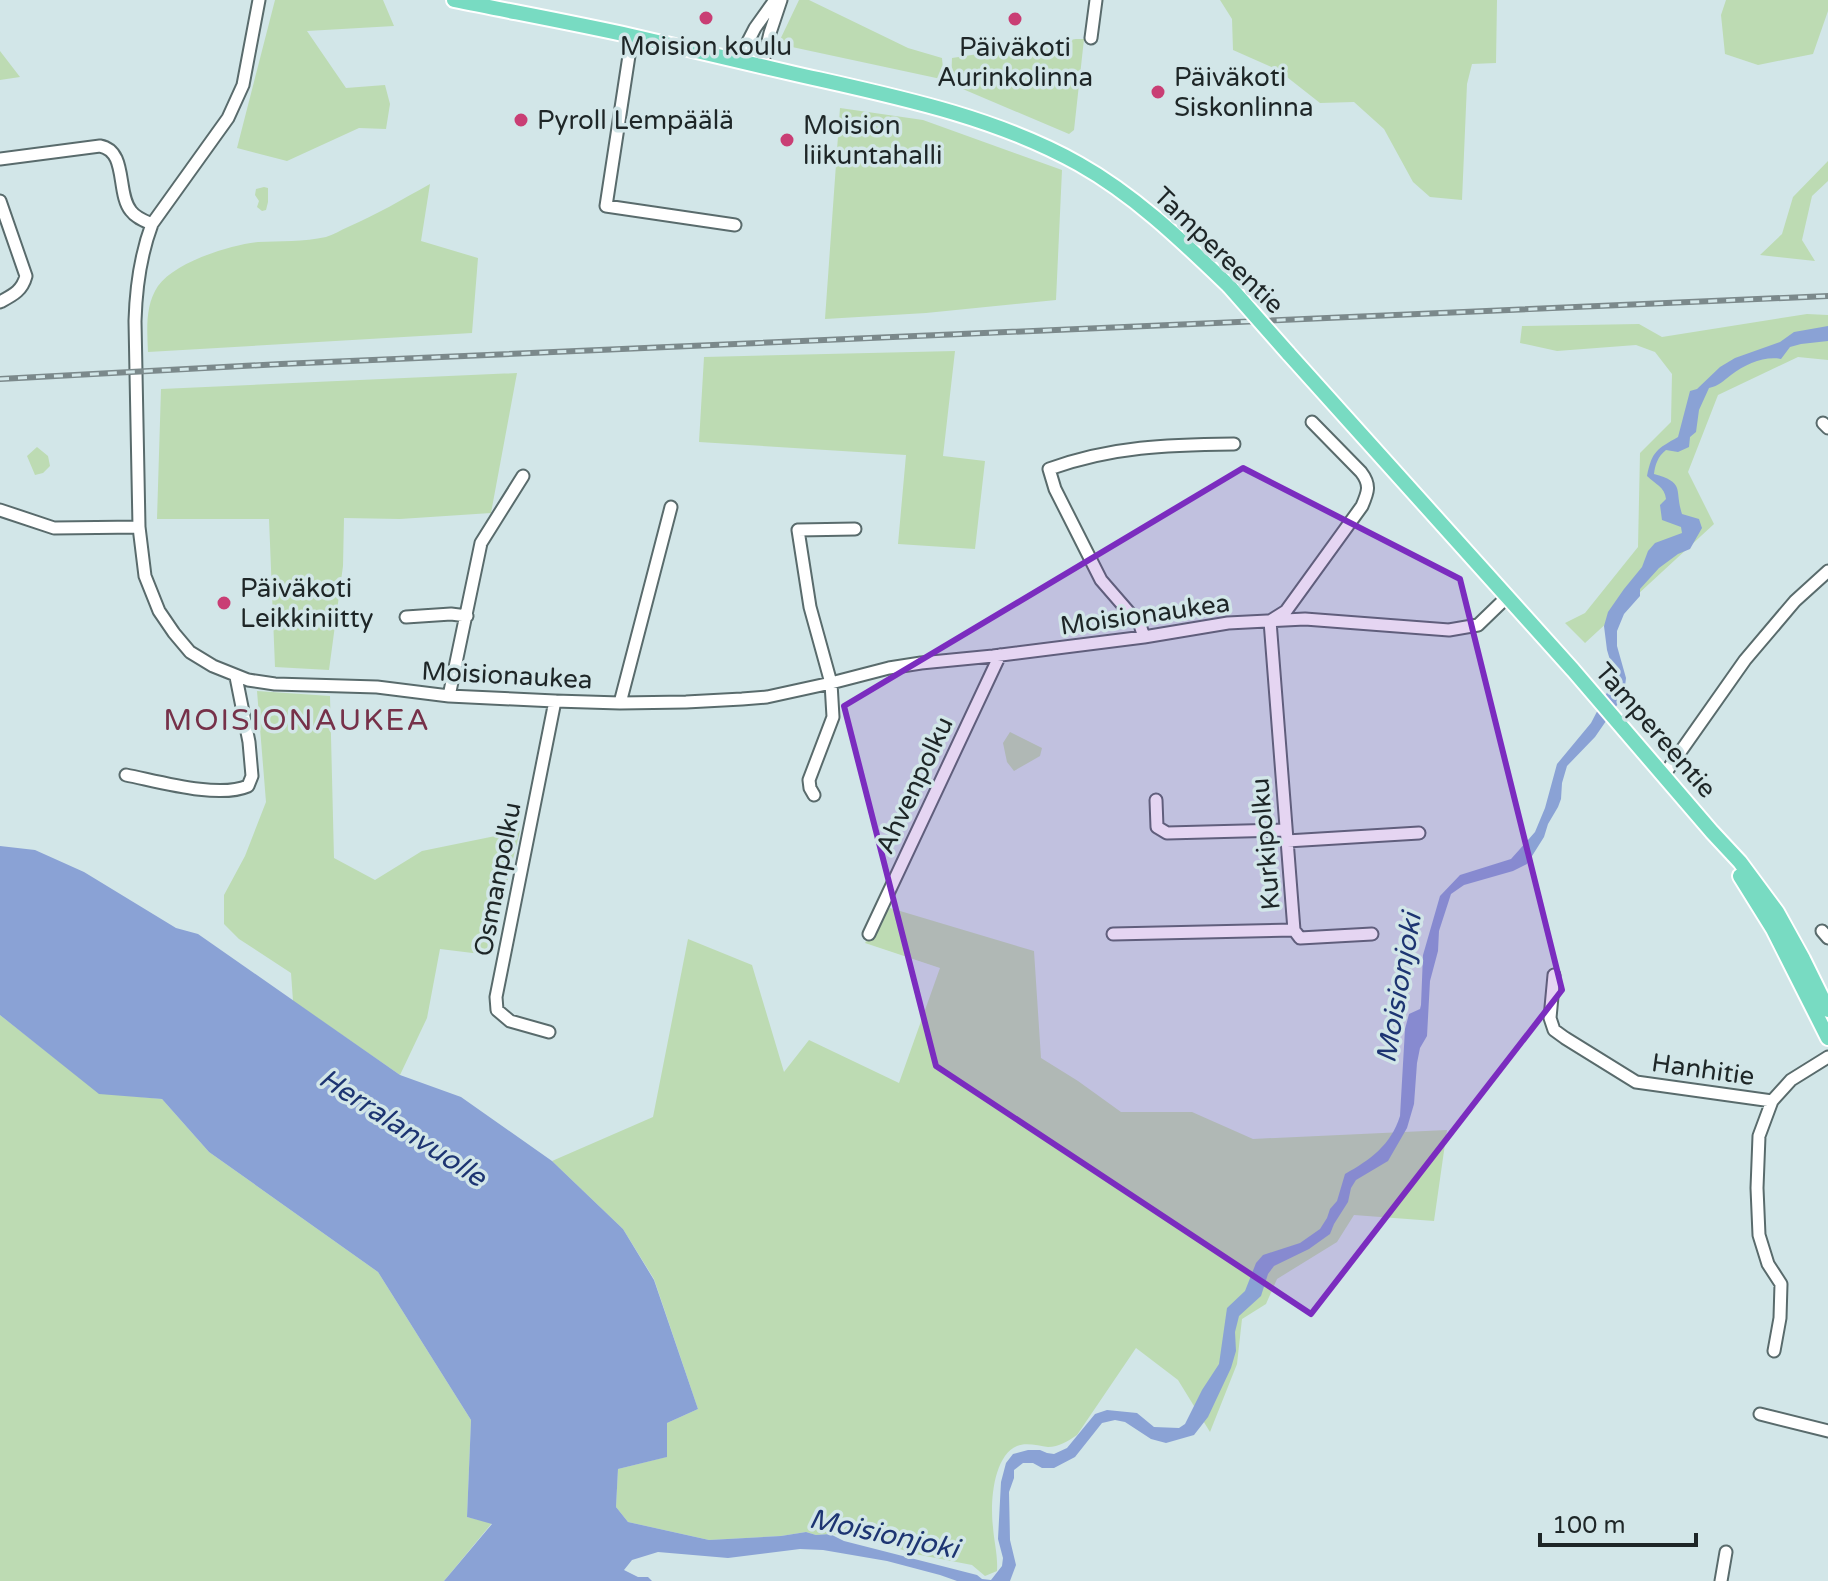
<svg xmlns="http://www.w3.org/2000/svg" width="1828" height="1581" viewBox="0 0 1828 1581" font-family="'Varela Round',sans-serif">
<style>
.green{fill:#bddbb3}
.water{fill:#8aa2d5}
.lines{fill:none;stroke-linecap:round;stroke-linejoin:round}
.minor-casing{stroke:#596b6c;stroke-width:15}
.major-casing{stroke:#fff;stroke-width:18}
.minor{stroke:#fff;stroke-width:11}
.major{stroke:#78dbc2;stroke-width:14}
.rail-casing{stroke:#7b898b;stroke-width:6}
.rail{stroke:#d2e6e8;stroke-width:3;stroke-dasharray:9;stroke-linecap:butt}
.major-bridge-casing{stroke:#fff;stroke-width:18;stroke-linecap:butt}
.major-bridge{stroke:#78dbc2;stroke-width:14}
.marked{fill:#7b2cbf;fill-opacity:0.2;stroke:#7b2cbf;stroke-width:6;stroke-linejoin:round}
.poi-dot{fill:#c93e74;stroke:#d2e6e8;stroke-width:3}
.labels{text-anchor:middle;stroke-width:7;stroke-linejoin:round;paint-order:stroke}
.poi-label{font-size:26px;fill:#1e2627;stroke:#d2e6e8;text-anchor:start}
.street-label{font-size:26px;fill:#1e2627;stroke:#d2e6e8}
.water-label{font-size:28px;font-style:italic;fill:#1d3572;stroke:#d2e6e8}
.quarter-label{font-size:30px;letter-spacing:2px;fill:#763149;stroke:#d2e6e8}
</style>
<rect width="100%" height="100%" fill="#d2e6e8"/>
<path class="green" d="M275 0H383L394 26 307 31 346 88 385 85 390 104 386 129 359 128 287 161 237 148Z
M799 0H809L908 48 942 58 943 69 941 79 778 44Z
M1220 0H1497L1496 63 1472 64 1467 84 1462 200 1430 197 1413 182 1384 129 1354 102 1320 103 1278 70 1233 50 1232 19Z
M1726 0H1828V11L1813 54 1758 65 1725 54 1721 15Z
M1076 39H1084L1074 130 1069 134 951 84 952 58Z
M0 51 20 77 0 80Z
M840 108 923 120 1062 170 1056 300 926 313 825 319Z
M1828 161V181L1812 196 1802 240 1815 261 1760 255 1782 234 1793 197Z
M430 184 421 241 478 258 472 333 148 352C147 330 145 305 158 286 175 262 230 245 258 242 280 241 304 242 326 237 333 235 341 230 348 227 376 215 403 199 430 184Z
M264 187 268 188V202L266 210 262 211 257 207 259 201 255 195 256 189Z
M1807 314 1828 315V360L1798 357 1718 395 1688 472 1714 524 1585 643 1565 623 1585 613 1638 547 1640 453 1671 422 1672 374 1655 352 1636 345 1557 351 1520 343 1522 326 1639 324 1662 337Z
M955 351 943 456 985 461 975 549 898 544 906 455 699 442 704 357Z
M517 373 491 513 400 519 344 518 343 566 329 670 275 667 269 519H157L161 389Z
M37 447 48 456 50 466 43 473 35 475 27 456Z
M257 691 330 696 334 858 375 880 422 851 520 831 489 955 440 949 427 1018 400 1075 293 1001 291 973 239 939 224 924V895L245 856 266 802Z
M1010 732 1042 748 1040 756 1014 771 1007 762 1003 743Z
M890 908 1034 951 1041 1058 1078 1081 1121 1112H1192L1253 1139 1447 1130 1434 1221 1354 1215 1337 1242 1277 1279 1266 1304 1242 1319 1237 1364 1210 1432 1178 1380 1136 1348 1077 1435C1068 1441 1059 1447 1048 1447 1039 1446 1026 1442 1017 1446 993 1456 990 1504 993 1527 994 1542 998 1555 997 1571L985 1576 972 1565 915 1554 867 1538 830 1534 816 1535 806 1532 781 1536 709 1540 628 1522 616 1507 618 1469 666 1457 667 1423 698 1409 654 1279 623 1229 552 1161 653 1117 688 939 752 965 784 1072 809 1040 899 1083 940 968 865 943Z
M0 1015 99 1093 162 1099 209 1152 378 1272 471 1420 467 1517 492 1523 444 1581H0Z"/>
<path class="water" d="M1828 326V341L1801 344 1790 347 1781 359C1764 356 1746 364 1731 375 1723 381 1719 386 1709 388L1699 410 1696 432 1690 437 1689 447 1678 452 1666 450C1658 456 1655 465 1654 474 1686 483 1674 489 1682 514L1699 519 1702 528 1690 549 1678 554 1659 568 1640 589V596L1624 614 1617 631V646L1626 678 1624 695 1595 737 1567 766 1562 783 1561 799 1558 807 1548 824 1544 837 1527 864 1513 871 1464 885 1451 894 1439 931 1438 951 1430 981 1427 1036 1420 1048 1417 1063 1414 1104 1407 1128 1388 1161 1356 1180 1351 1188 1348 1202 1334 1224 1330 1234 1309 1249 1274 1266 1268 1274 1261 1296 1239 1316 1235 1332 1236 1351 1231 1368 1208 1417 1194 1435 1166 1443 1151 1439 1125 1422 1115 1420 1102 1423 1075 1457 1054 1468H1042L1033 1463H1023L1014 1470V1478L1009 1492 1010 1540 1016 1565 1010 1581H957L940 1575 887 1561 823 1550 800 1549 728 1558 658 1552 632 1560 624 1570 638 1577H648L652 1581H444L492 1524 467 1517 471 1420 378 1272 209 1152 162 1099 99 1094 0 1015V846L35 850 84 872 176 928 198 934 400 1075 461 1097 552 1161 623 1229 654 1280 698 1409 667 1423V1457L618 1469 616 1507 628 1522 709 1540 781 1536 806 1532 816 1535 830 1534 844 1541 977 1575 982 1579 991 1580 1002 1566 1003 1558 998 1539 1001 1482 1006 1463 1013 1454 1028 1450H1040L1047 1453 1054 1454 1067 1448 1095 1414 1107 1410 1137 1413 1154 1427 1179 1428 1185 1424 1202 1390 1219 1364 1227 1308 1245 1291 1256 1263 1263 1255 1300 1243 1320 1229 1327 1218 1330 1209 1337 1201 1345 1174C1370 1160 1391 1145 1400 1116L1405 1029 1409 1014 1420 1009 1421 1005 1423 955 1440 896 1460 875 1511 859 1535 832 1545 808 1557 764 1591 723 1613 681V670L1607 650 1604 626 1608 612 1624 589 1642 567 1648 551 1655 543 1682 533 1681 527 1662 520 1660 505 1666 499C1665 487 1655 484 1647 476 1652 451 1657 449 1678 437L1690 391 1697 389 1720 367 1735 358 1780 342 1794 332Z"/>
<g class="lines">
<defs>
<path id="minor" d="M259 0 243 85 228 118 152 224C140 256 136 287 135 321L139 527 145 576 159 611 174 633 190 652 213 666 248 680 275 684 377 687 449 696 555 701 620 703 686 702 742 699 767 697 831 683 889 668 921 663 993 656 1144 637 1228 623 1305 619 1449 630 1478 625 1507 597
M632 36 606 206 735 225
M1091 38 1096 0
M738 61 755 28 775 0
M762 66 770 33 781 0
M0 159 100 146C128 151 116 193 131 211 136 218 145 221 152 224
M0 201 26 276C22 291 13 295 0 302
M1823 423 1828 428
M0 510 54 528 139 527
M406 617 451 614 467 616
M1144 637 1140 625 1101 580 1055 489 1049 469C1113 446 1167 445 1234 444
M449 696 481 543 523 476
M620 703 671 507
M126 775C157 781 218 799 248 786L252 776 249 742 236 677
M1664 775 1745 660 1795 601 1828 571
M814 795 810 788 809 780 833 717 831 683 810 607 798 530 855 529
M1156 800 1157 827 1167 833 1286 830
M1287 841 1419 833
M1294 930 1270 621 1286 611 1362 506C1368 492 1371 485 1361 472L1312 422
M1294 930 1300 938 1372 934
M1822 931 1828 938
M869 934 1000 655
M1113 934 1294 930
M1554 975 1550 1018 1554 1030 1565 1038 1636 1082 1772 1101
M549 1032 510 1021 497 1010 496 997 555 701
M1774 1351 1780 1318 1781 1284 1768 1264 1759 1235 1757 1188 1759 1136 1772 1101 1791 1080 1828 1057
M1760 1414 1828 1431
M1721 1581 1726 1552"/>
<path id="major" d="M454 0C513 12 573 23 632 36 685 48 738 61 791 73 888 95 992 115 1079 164 1136 196 1183 242 1229 286
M1288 353 1573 670 1712 832 1740 862 1777 912 1803 959 1828 1010
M1740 876 1773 929 1828 1038"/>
</defs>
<use href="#minor" class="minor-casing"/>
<use href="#major" class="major-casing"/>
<use href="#minor" class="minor"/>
<use href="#major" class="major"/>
<defs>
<path id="rail" d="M0 379 281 364 1828 296"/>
</defs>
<use href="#rail" class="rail-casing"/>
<use href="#rail" class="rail"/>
<defs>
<path id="major-bridge" d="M1229 286 1288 353"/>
</defs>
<use href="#major-bridge" class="major-bridge-casing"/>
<use href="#major-bridge" class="major-bridge"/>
</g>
<path class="marked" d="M1243 468 1460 579 1562 990 1311 1314 936 1066 844 706Z"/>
<g class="poi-dot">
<circle cx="706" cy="18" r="8"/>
<circle cx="1015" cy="19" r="8"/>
<circle cx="1158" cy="92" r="8"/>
<circle cx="521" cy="120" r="8"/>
<circle cx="787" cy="140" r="8"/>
<circle cx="224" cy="603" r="8"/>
</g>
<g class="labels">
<g class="poi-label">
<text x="706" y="55" text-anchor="middle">Moision koulu</text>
<text x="1015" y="56" text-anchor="middle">Päiväkoti<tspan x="1015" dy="30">Aurinkolinna</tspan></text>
<text x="1174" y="86">Päiväkoti<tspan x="1174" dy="30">Siskonlinna</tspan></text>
<text x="537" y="129">Pyroll Lempäälä</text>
<text x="803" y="134">Moision<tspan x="803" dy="30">liikuntahalli</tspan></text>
<text x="240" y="597">Päiväkoti<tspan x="240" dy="30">Leikkiniitty</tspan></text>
</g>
<g class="street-label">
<text transform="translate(1219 250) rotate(44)" y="9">Tampereentie</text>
<text transform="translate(1145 614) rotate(-8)" y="9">Moisionaukea</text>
<text transform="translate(507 675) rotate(3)" y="9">Moisionaukea</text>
<text transform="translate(1656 730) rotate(49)" y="9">Tampereentie</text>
<text transform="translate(914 785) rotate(-65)" y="9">Ahvenpolku</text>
<text transform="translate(1265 844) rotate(-95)" y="9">Kurkipolku</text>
<text transform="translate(497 879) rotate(-79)" y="9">Osmanpolku</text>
<text transform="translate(1703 1069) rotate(8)" y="9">Hanhitie</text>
</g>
<g class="water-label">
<text transform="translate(1398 988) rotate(-80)" y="10">Moisionjoki</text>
<text transform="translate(403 1127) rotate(33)" y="10">Herralanvuolle</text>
<text transform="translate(884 1533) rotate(12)" y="10">Moisionjoki</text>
</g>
<g class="quarter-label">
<text x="297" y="730">MOISIONAUKEA</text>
</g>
</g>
<path d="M1540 1533v12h156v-12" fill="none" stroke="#1e2627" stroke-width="4"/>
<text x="1552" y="1533" font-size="24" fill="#1e2627" stroke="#d2e6e8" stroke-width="6" paint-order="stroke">100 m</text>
</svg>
